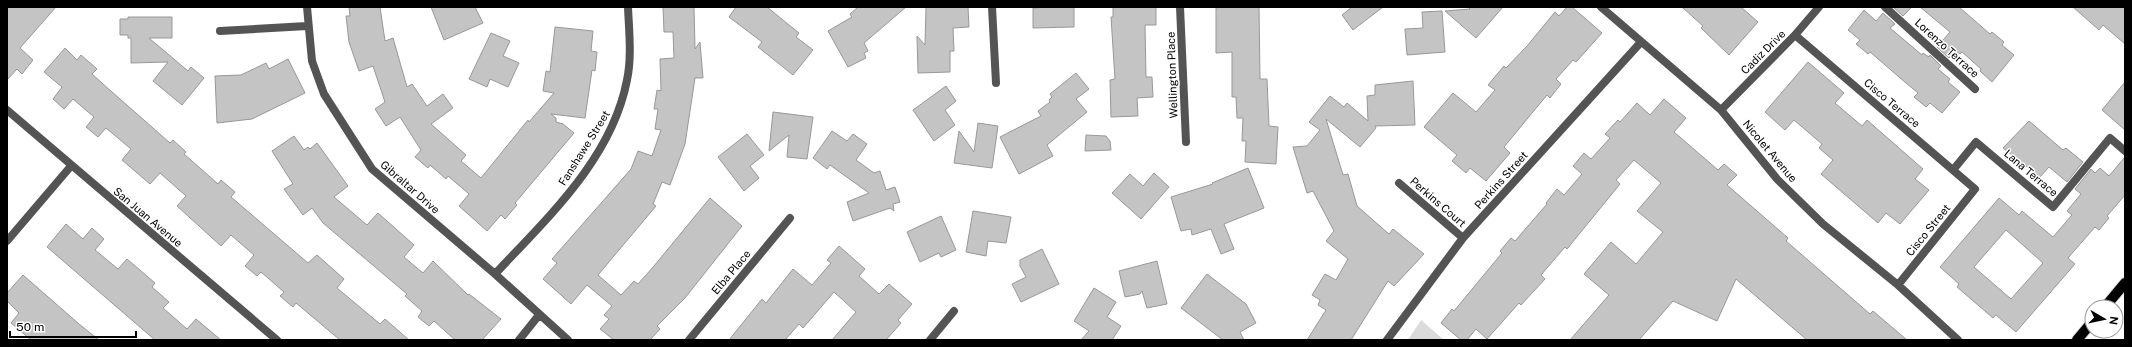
<svg xmlns="http://www.w3.org/2000/svg" width="2132" height="347" viewBox="0 0 2132 347" font-family="'Public Sans',sans-serif">
<style>
.green{fill:#dbdbdb}
.building{fill:#c4c4c4;stroke:#989898;fill-rule:evenodd}
.lines{fill:none;stroke-linecap:round;stroke-linejoin:round}
.primary-casing{stroke:#dbdbdb;stroke-width:12}
.street{stroke:#545454;stroke-width:8}
.primary{stroke:#000;stroke-width:10}
.labels{text-anchor:middle;stroke-width:3;stroke-linejoin:round;paint-order:stroke}
.street-label{font-size:11px;fill:#000;stroke:#fff}
</style>
<rect width="100%" height="100%" fill="#fff"/>
<path class="green" d="M1421 320 1444 340H1408Z"/>
<path class="building" d="M7 7H56L20 48 33 60 22 74 17 69 7 80Z
M349 7H380L385 41 393 38 407 87 412 84 427 106 443 94 453 108 431 124 466 155 461 161 481 178 528 120 529 122 554 93 543 91 546 71 550 72 555 27 593 31 591 51 597 52 595 71 592 70 585 118 551 114 556 118V122L563 124 574 133 515 203 517 205 505 219 501 215 487 231 459 206 469 194 448 176 446 179 430 165 428 168 415 157 421 150 400 117 386 126 375 109 385 102 373 66 359 71 349 42 346 16H350Z
M431 7H475L483 23 444 40Z
M663 7H694L695 49 700 42 703 78H695L685 144 670 185 662 182 653 204 656 206 598 275 621 295 634 281 638 284 654 266 710 198 742 226 685 298 657 326 660 329 650 340H614L600 329 609 319 604 315 612 306 587 285 571 304 543 279 557 263 552 259 631 169 638 151 652 156 661 130 655 129 658 109H654L657 90 661 91 660 59 674 58 673 32H664Z
M736 7H767L799 33 796 37 813 50 793 75 758 47 762 42 729 17Z
M858 7H906L864 43 868 51 864 53 866 58 848 67 828 31 852 17 850 14Z
M926 7H968L969 27 953 28 954 51H950V72L918 73 917 36 925 45Z
M1047 7H1074V27L1033 28V8Z
M1113 7H1156V25H1145L1146 77H1152L1153 97 1137 98 1138 116 1111 117 1110 80 1115 79 1111 17H1113Z
M1220 7H1259L1260 79H1267L1269 126 1278 127 1276 164 1245 162 1246 141H1242L1243 118H1237L1236 97H1232V52L1216 53V8Z
M1352 7H1383L1353 30 1342 15Z
M1468 7H1503L1476 38 1445 11 1470 9Z
M1567 7H1572L1602 33 1576 62 1573 60 1556 79 1561 84 1550 98 1547 95 1504 147 1510 153 1486 181 1470 168 1466 173 1452 161 1457 155 1424 127 1453 93 1476 112 1495 90 1488 85 1504 66 1506 68 1527 46 1555 12 1559 16Z
M1682 7H1741L1758 22 1729 55 1701 28 1703 26Z
M1893 7H1912L1903 16Z
M1920 7H1959L1990 34 1992 32 2004 42 2002 45 2014 55 1992 82 1980 71 1981 69 1962 52 1960 54 1955 50 1949 58 1937 47 1950 32Z
M2073 7H2125V44L2103 25 2099 30Z
M1864 10 1876 21 1883 13 1895 24 1890 28 1922 55 1923 53 1929 57 1930 55 1941 66 1938 69 1950 79 1948 82 1960 92 1942 113 1930 103 1926 107 1914 97 1918 93 1906 83 1870 52 1868 54 1856 44 1860 40 1848 30Z
M1442 11 1445 52 1407 55 1405 29 1423 28 1422 12Z
M128 17H172V38H149L188 71 191 67 204 78 182 105 153 81 168 62 131 63V38H128V35H120V19H128Z
M491 33 510 41 503 56 519 63 508 87 490 79 487 87 469 79Z
M65 48 77 60 81 55 97 69 92 74 103 84 170 143 173 140 186 152 184 154 218 184 221 180 235 192 231 197 308 263 317 255 344 279 337 288 380 324 385 319 409 340H340L296 303 293 307 280 296 284 292 261 272 257 276 245 266 254 255 231 235 221 246 177 206 186 196 160 173 150 184 122 160 131 149 106 128 98 137 86 127 94 117 73 99 64 109 53 99 62 87 44 72Z
M288 59 305 93 252 119 217 123 215 76 241 75 266 63 269 69Z
M1808 62 1844 93 1835 103 1862 126 1867 120 1923 169 1915 179 1929 190 1900 224 1886 213 1878 223 1821 174 1833 160 1819 148 1822 144 1794 120 1785 130 1765 112Z
M1076 73 1089 89 1076 99 1087 112 1047 145 1053 156 1019 174 1000 137 1041 116 1038 111 1050 102 1049 100 1052 97 1050 94Z
M1413 81 1415 125 1375 126 1376 128 1360 147 1326 119 1343 175 1348 174 1357 206 1389 234 1393 229 1424 254 1394 286 1388 281 1351 340H1307L1326 310 1318 305 1320 300 1312 295 1325 274 1336 280 1348 259 1326 241 1334 231 1313 191 1307 193 1293 147 1307 146 1320 130 1309 122 1330 96 1344 107 1347 103 1368 121 1367 96 1375 95V85Z
M2125 82V130L2102 110Z
M946 86 956 101 945 110 955 125 934 141 913 110Z
M1664 99 1686 118 1674 132 1718 170 1724 164 1737 175 1727 185 1788 238 1786 241 1870 314 1873 311 1907 340H1807L1736 279 1717 321 1673 301 1639 340H1570L1609 295 1584 274 1611 242 1636 264 1663 232 1637 211 1661 183 1634 160 1616 180 1620 184 1567 249 1565 247 1541 275 1545 279 1521 305 1519 303 1487 339 1476 329 1467 340H1461L1441 323 1452 309 1454 311 1502 253 1500 251 1511 238 1515 241 1547 204 1546 203 1557 189 1564 195 1582 174 1573 166 1584 153 1591 159 1610 138 1605 134 1618 120 1620 122 1637 103 1650 115Z
M773 112 813 117 807 159 787 157 789 135 769 151Z
M2029 121 2063 150 2066 148 2083 162 2067 182 2049 167 2040 177 2003 148Z
M978 123 998 126 992 168 954 163 959 131 974 152Z
M832 131 847 141 853 134 867 144 856 160 874 173 880 171 886 190 895 187 900 202 893 204 894 211 890 208 853 221 847 202 869 193 830 165 827 169 813 158Z
M747 134 764 155 750 166 759 178 744 191 718 157Z
M1086 135 1106 136 1110 141 1111 150 1085 151Z
M294 136 304 150 308 147 310 149 317 143 348 186 334 197 367 225 378 213 414 245 404 257 423 273 433 261 468 295 469 294 501 319 482 340H455L434 321 429 326 418 317 422 311 405 296 407 294 323 223 312 208 303 215 284 189 293 184 272 151Z
M2125 157V195L2107 216 2109 218 2099 230 2095 227 2068 258 2075 264 2016 332 1996 315 1993 318 1957 287 1959 284 1940 267 1999 198 2019 215 2022 211 2053 237 2072 215 2067 211 2081 194 2075 189 2091 169 2095 173 2100 168 2109 176ZM2006 230 2043 263 2011 299 1974 267Z
M1248 168 1264 208 1224 224 1234 249 1221 254 1211 229 1192 235 1191 229 1181 231 1171 197 1213 184 1212 183Z
M1154 173 1169 187 1141 219 1112 193 1130 174 1143 186Z
M973 211 1011 217 1006 243 988 241 986 256 966 252Z
M941 216 956 250 941 257 939 253 920 262 907 232Z
M66 224 83 239 92 228 104 239 95 250 118 269 127 259 155 283 152 287 169 302 163 308 187 329 196 319 221 340H155L47 247Z
M839 246 865 269 859 276 879 294 889 284 912 304 898 320 901 323 886 340H832L856 312 834 292 803 328 799 324 785 340H729L762 299 766 303 793 269 812 285 831 263 827 260Z
M1042 249 1059 284 1021 302 1012 284 1026 277 1020 266V260Z
M1157 261 1167 304 1147 308 1142 291 1140 294 1125 297 1119 271Z
M1207 274 1246 304 1256 323 1240 332 1244 340H1223L1181 308Z
M23 275 79 324 99 340H31L11 323 19 313 7 301V293Z
M1094 288 1116 302 1107 317 1121 326 1112 340H1081L1089 331 1074 321Z"/>
<g class="lines">
<defs>
<path id="primary" d="M2105 307 2125 283
M2077 340 2092 322"/>
</defs>
<use href="#primary" class="primary-casing"/>
<path class="street" d="M307 7 312 61 324 94 372 169 495 274 568 340
M992 7 996 83
M1180 7 1186 142
M1601 7 1721 110 1777 179 1823 224 1898 285 1958 340
M1885 7 1975 89
M220 31 307 26
M1795 35 1975 189 1898 285
M7 110 277 340
M1721 110 1795 35 1819 7
M1953 170 1976 142 2053 207 2110 138 2125 151
M1399 183 1463 238
M7 241 71 166
M495 274C547 218 612 159 627 80 632 57 629 31 628 7
M519 340 539 315
M689 340 790 218
M930 340 954 311
M1387 340 1463 238 1641 42"/>
<use href="#primary" class="primary"/>
</g>
<g class="labels">
<g class="street-label">
<text transform="translate(1947 48) rotate(42)" y="4">Lorenzo Terrace</text>
<text transform="translate(1763 52) rotate(-45)" y="4">Cadiz Drive</text>
<text transform="translate(1172 75) rotate(-92)" y="4">Wellington Place</text>
<text transform="translate(1892 103) rotate(40)" y="4">Cisco Terrace</text>
<text transform="translate(584 148) rotate(-58)" y="4">Fanshawe Street</text>
<text transform="translate(1770 151) rotate(50)" y="4">Nicolet Avenue</text>
<text transform="translate(2031 173) rotate(40)" y="4">Lana Terrace</text>
<text transform="translate(1501 180) rotate(-48)" y="4">Perkins Street</text>
<text transform="translate(410 187) rotate(41)" y="4">Gibraltar Drive</text>
<text transform="translate(1438 202) rotate(41)" y="4">Perkins Court</text>
<text transform="translate(148 217) rotate(40)" y="4">San Juan Avenue</text>
<text transform="translate(1928 230) rotate(-51)" y="4">Cisco Street</text>
<text transform="translate(731 272) rotate(-50)" y="4">Elba Place</text>
</g>
</g>
<rect width="2132" height="347" fill="none" stroke="#000000" stroke-width="16"/>
<g transform="translate(2104 319) rotate(99)"><circle r="19" fill="#ffffff" stroke="#999999"/>
<path d="M0-3L7 15L0 10L-7 15Z" fill="#000000"/>
<text y="-6" font-size="11" font-weight="bold" text-anchor="middle" fill="#000000">N</text>
</g>
<path d="M10 331v6h126v-6" fill="none" stroke="#000000" stroke-width="2"/>
<text x="16" y="331" font-size="12" fill="#000000" stroke="#ffffff" stroke-width="3" paint-order="stroke">50 m</text>
</svg>
